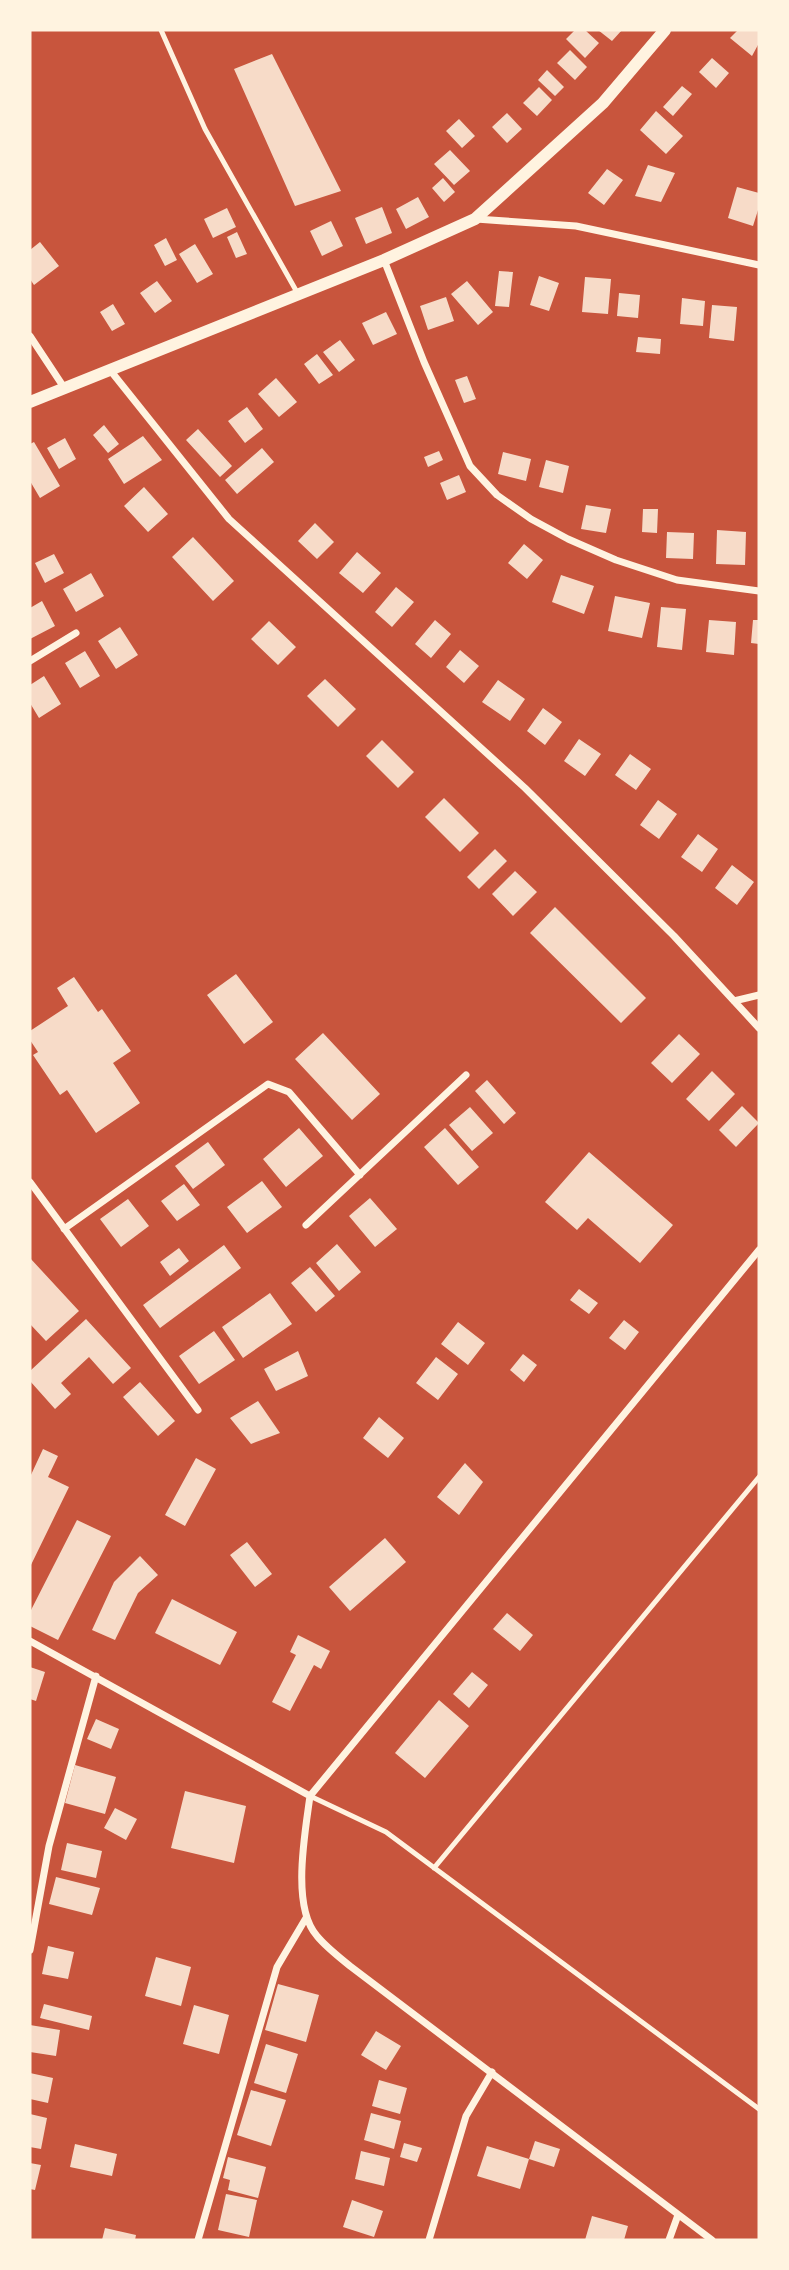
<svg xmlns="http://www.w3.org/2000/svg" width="789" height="2270" viewBox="0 0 789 2270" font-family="Georgia,serif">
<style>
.building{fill:#f7dbc8}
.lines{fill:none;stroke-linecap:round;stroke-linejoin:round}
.service{stroke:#fff3e0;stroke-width:5}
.minor{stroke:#fff3e0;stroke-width:7}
.tertiary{stroke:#fff3e0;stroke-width:12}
</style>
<rect width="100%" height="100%" fill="#c8553d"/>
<path class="building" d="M575 30H585L599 43 585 58 566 39Z
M598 30H622L612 41Z
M738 30H759V43L752 56 730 38Z
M570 50 587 67 575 80 557 63Z
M272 54 341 191 295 206 234 69Z
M712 58 729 73 716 88 699 72Z
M547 70 564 87 555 96 538 80Z
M682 86 692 94 673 116 663 107Z
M539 87 552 100 537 116 523 103Z
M656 111 683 136 666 154 640 130Z
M507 113 522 129 507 143 492 127Z
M459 119 475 136 462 148 446 131Z
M450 150 470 171 454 185 434 164Z
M648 165 675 173 661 202 635 196Z
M607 169 623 180 604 205 588 193Z
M443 178 455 192 444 202 432 188Z
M737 187 759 193V207L753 226 728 218Z
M418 197 429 217 406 229 396 209Z
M382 207 392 233 366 244 355 218Z
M227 208 236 227 213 238 204 219Z
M331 221 343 246 322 256 310 231Z
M237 232 247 254 236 258 227 237Z
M166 238 177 260 165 266 154 245Z
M40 242 59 266 34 285 30 279V250Z
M195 244 213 274 197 283 179 254Z
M499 271 513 272 509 307 495 306Z
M539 276 559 283 549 311 530 305Z
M585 277 611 279 608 314 582 312Z
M157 281 172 301 155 313 140 293Z
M467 281 493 312 478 325 451 294Z
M619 293 640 295 638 318 617 316Z
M446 297 454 321 428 330 420 306Z
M682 298 705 301 703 326 680 324Z
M113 304 125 324 112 331 100 312Z
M712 305 737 307 734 341 709 338Z
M386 312 397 334 373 345 362 323Z
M638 337 661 339 660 354 636 352Z
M340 340 355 360 339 372 323 352Z
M317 354 333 375 319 384 304 364Z
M467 376 476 399 464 403 455 380Z
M276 378 297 402 279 417 258 394Z
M247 407 263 429 245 443 228 421Z
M104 425 119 444 108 453 93 435Z
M198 429 232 466 220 477 186 440Z
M143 436 162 460 124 484 108 459Z
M65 438 76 459 59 469 47 448Z
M34 442 60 486 40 498 30 481V444Z
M262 448 274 462 237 494 225 480Z
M439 451 443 460 428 467 424 457Z
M503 452 531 459 526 481 498 474Z
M546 460 569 466 563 493 539 487Z
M459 475 466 492 447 500 440 483Z
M144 487 168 514 148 532 124 506Z
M586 505 611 509 606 533 581 529Z
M643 509H658L657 533 642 532Z
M315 523 334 542 317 559 298 541Z
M717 530 746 532 745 565 716 564Z
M667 532 694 533 693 559 666 558Z
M193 537 234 581 213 601 172 557Z
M524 544 543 560 527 579 508 563Z
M357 552 381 573 363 593 339 573Z
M54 554 64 573 45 583 35 563Z
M91 573 104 596 76 612 63 589Z
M561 575 594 586 584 614 552 602Z
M396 587 414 602 392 627 375 612Z
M615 596 650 603 642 638 608 631Z
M42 601 55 626 30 639V608Z
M661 607 686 609 682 650 657 647Z
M435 620 451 634 431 658 415 644Z
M709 620 736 622 734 655 706 652Z
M753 620H759V644L751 643Z
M269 621 296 647 278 665 251 639Z
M120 627 138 655 116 669 98 641Z
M460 650 479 666 464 683 446 667Z
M85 651 100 676 80 688 65 663Z
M44 676 61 704 39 718 30 703V685Z
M325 679 356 709 338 727 307 696Z
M498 680 525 699 510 721 482 702Z
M543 708 562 722 545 745 527 731Z
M579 739 601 754 585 776 564 761Z
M382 740 414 772 398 788 366 756Z
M630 754 651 769 636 790 615 775Z
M444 798 479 833 460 852 425 817Z
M658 800 677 814 659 839 640 825Z
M698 834 718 849 702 872 681 857Z
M495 849 507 861 479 889 467 877Z
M732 865 754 882 737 905 715 888Z
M515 871 537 892 513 916 492 894Z
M555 907 646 998 621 1023 530 933Z
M236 974 273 1022 244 1044 207 995Z
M74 977 98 1012 102 1009 131 1051 113 1063 140 1103 96 1133 67 1090 60 1095 33 1055 38 1052 30 1040V1031L68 1006 57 988Z
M323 1033 380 1094 352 1120 295 1059Z
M679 1034 700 1054 672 1083 651 1063Z
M712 1071 735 1094 709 1121 686 1099Z
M487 1080 516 1113 504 1124 475 1091Z
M742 1106 759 1123 736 1147 719 1130Z
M470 1107 493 1133 472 1151 449 1125Z
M299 1128 323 1156 286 1187 263 1159Z
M445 1128 479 1167 458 1185 424 1147Z
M208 1142 225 1165 193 1189 175 1166Z
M589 1152 673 1225 640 1263 588 1218 577 1230 545 1202Z
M262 1181 282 1207 247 1233 227 1207Z
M184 1184 200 1205 177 1221 161 1201Z
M370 1198 397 1229 375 1247 349 1216Z
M128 1199 149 1226 121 1247 100 1219Z
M337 1244 361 1272 339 1291 316 1263Z
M224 1245 241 1268 160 1328 143 1305Z
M179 1248 189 1261 170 1276 160 1262Z
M30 1258 79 1311 46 1341 30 1324Z
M310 1267 335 1296 316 1312 291 1283Z
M579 1289 598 1303 589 1314 570 1300Z
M270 1293 292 1324 243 1358 222 1327Z
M86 1319 131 1368 113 1384 89 1357 61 1383 71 1394 55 1409 30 1381V1371Z
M624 1320 639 1332 625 1350 609 1338Z
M458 1322 485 1343 468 1365 441 1344Z
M214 1331 235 1360 199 1384 179 1356Z
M298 1351 308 1376 276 1391 264 1369Z
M523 1354 537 1365 524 1382 510 1370Z
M436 1357 458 1374 438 1400 416 1383Z
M140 1382 175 1421 158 1436 123 1397Z
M258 1401 280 1433 251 1444 230 1418Z
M379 1417 404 1438 388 1458 363 1438Z
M43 1449 58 1456 48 1477 69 1487 30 1567V1477Z
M196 1458 216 1469 185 1526 165 1515Z
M465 1463 483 1482 459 1515 437 1497Z
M77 1520 111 1536 58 1640 30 1626V1612Z
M385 1538 406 1562 350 1611 329 1587Z
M247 1542 272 1574 255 1587 230 1555Z
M140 1556 158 1575 138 1593 115 1640 92 1630 114 1582Z
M172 1599 237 1632 220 1665 155 1633Z
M507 1613 533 1635 520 1651 493 1629Z
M298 1635 330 1651 321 1669 314 1665 290 1711 272 1702 296 1655 290 1652Z
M30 1667 45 1672 36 1701 30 1699Z
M472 1672 488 1685 469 1708 453 1694Z
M439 1700 469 1726 425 1778 395 1753Z
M96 1719 119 1729 111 1749 87 1739Z
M75 1765 116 1777 105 1814 65 1803Z
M185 1791 246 1806 234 1863 171 1848Z
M115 1808 137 1819 126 1840 104 1828Z
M67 1843 102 1851 96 1878 61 1870Z
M56 1877 100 1888 92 1915 49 1904Z
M48 1946 74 1952 68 1979 42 1974Z
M156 1957 191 1967 181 2006 145 1996Z
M278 1984 319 1995 306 2042 265 2030Z
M44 2004 92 2016 89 2030 40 2018Z
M194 2005 229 2015 219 2054 183 2044Z
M30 2025 60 2030 56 2056 30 2052Z
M376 2031 401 2046 386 2070 361 2055Z
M266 2044 298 2054 286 2093 254 2083Z
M30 2073 53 2078 48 2103 30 2099Z
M379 2080 407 2088 400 2114 372 2106Z
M251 2090 286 2100 271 2146 237 2135Z
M371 2113 401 2121 394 2149 364 2140Z
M30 2114 47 2118 41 2149 30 2147Z
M535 2141 560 2149 554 2167 529 2159 520 2189 477 2176 487 2146 529 2159Z
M404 2143 422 2148 417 2162 400 2157Z
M75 2144 117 2154 112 2176 70 2167Z
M361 2151 390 2158 384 2186 355 2179Z
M228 2157 266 2167 258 2198 228 2190 230 2180 223 2178Z
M30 2163 41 2165 35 2190 30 2189Z
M226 2194 257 2200 249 2237 218 2230Z
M352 2200 383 2211 374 2237 343 2227Z
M592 2216 628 2226 624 2240H585Z
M105 2228 136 2235 135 2240H102Z"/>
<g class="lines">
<path class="service" d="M161 30 205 129 298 294
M310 1796 386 1832 759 2109
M434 1868 759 1477"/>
<path class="minor" d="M476 219 576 226 759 265
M384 260 424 362 470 466 497 495 531 519 568 539 616 560 677 580 759 591
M30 336 65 389
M110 370 229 519 525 788 674 936 759 1028
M30 661 76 633
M734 1001 759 995
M30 1182 198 1410
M306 1225 466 1075
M64 1229 268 1084 289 1092 360 1175
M30 1641 310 1796
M30 1950 49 1846 96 1676
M198 2240 277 1967 306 1918
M429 2240 466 2116 492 2072
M669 2240 678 2215
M712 2240 350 1966C339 1957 326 1947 317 1936 291 1907 305 1833 310 1796L759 1250"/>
<path class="tertiary" d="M30 402 384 260 475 219 603 103 665 30"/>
</g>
<rect width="789" height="2270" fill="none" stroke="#fff3e0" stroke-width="63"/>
</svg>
